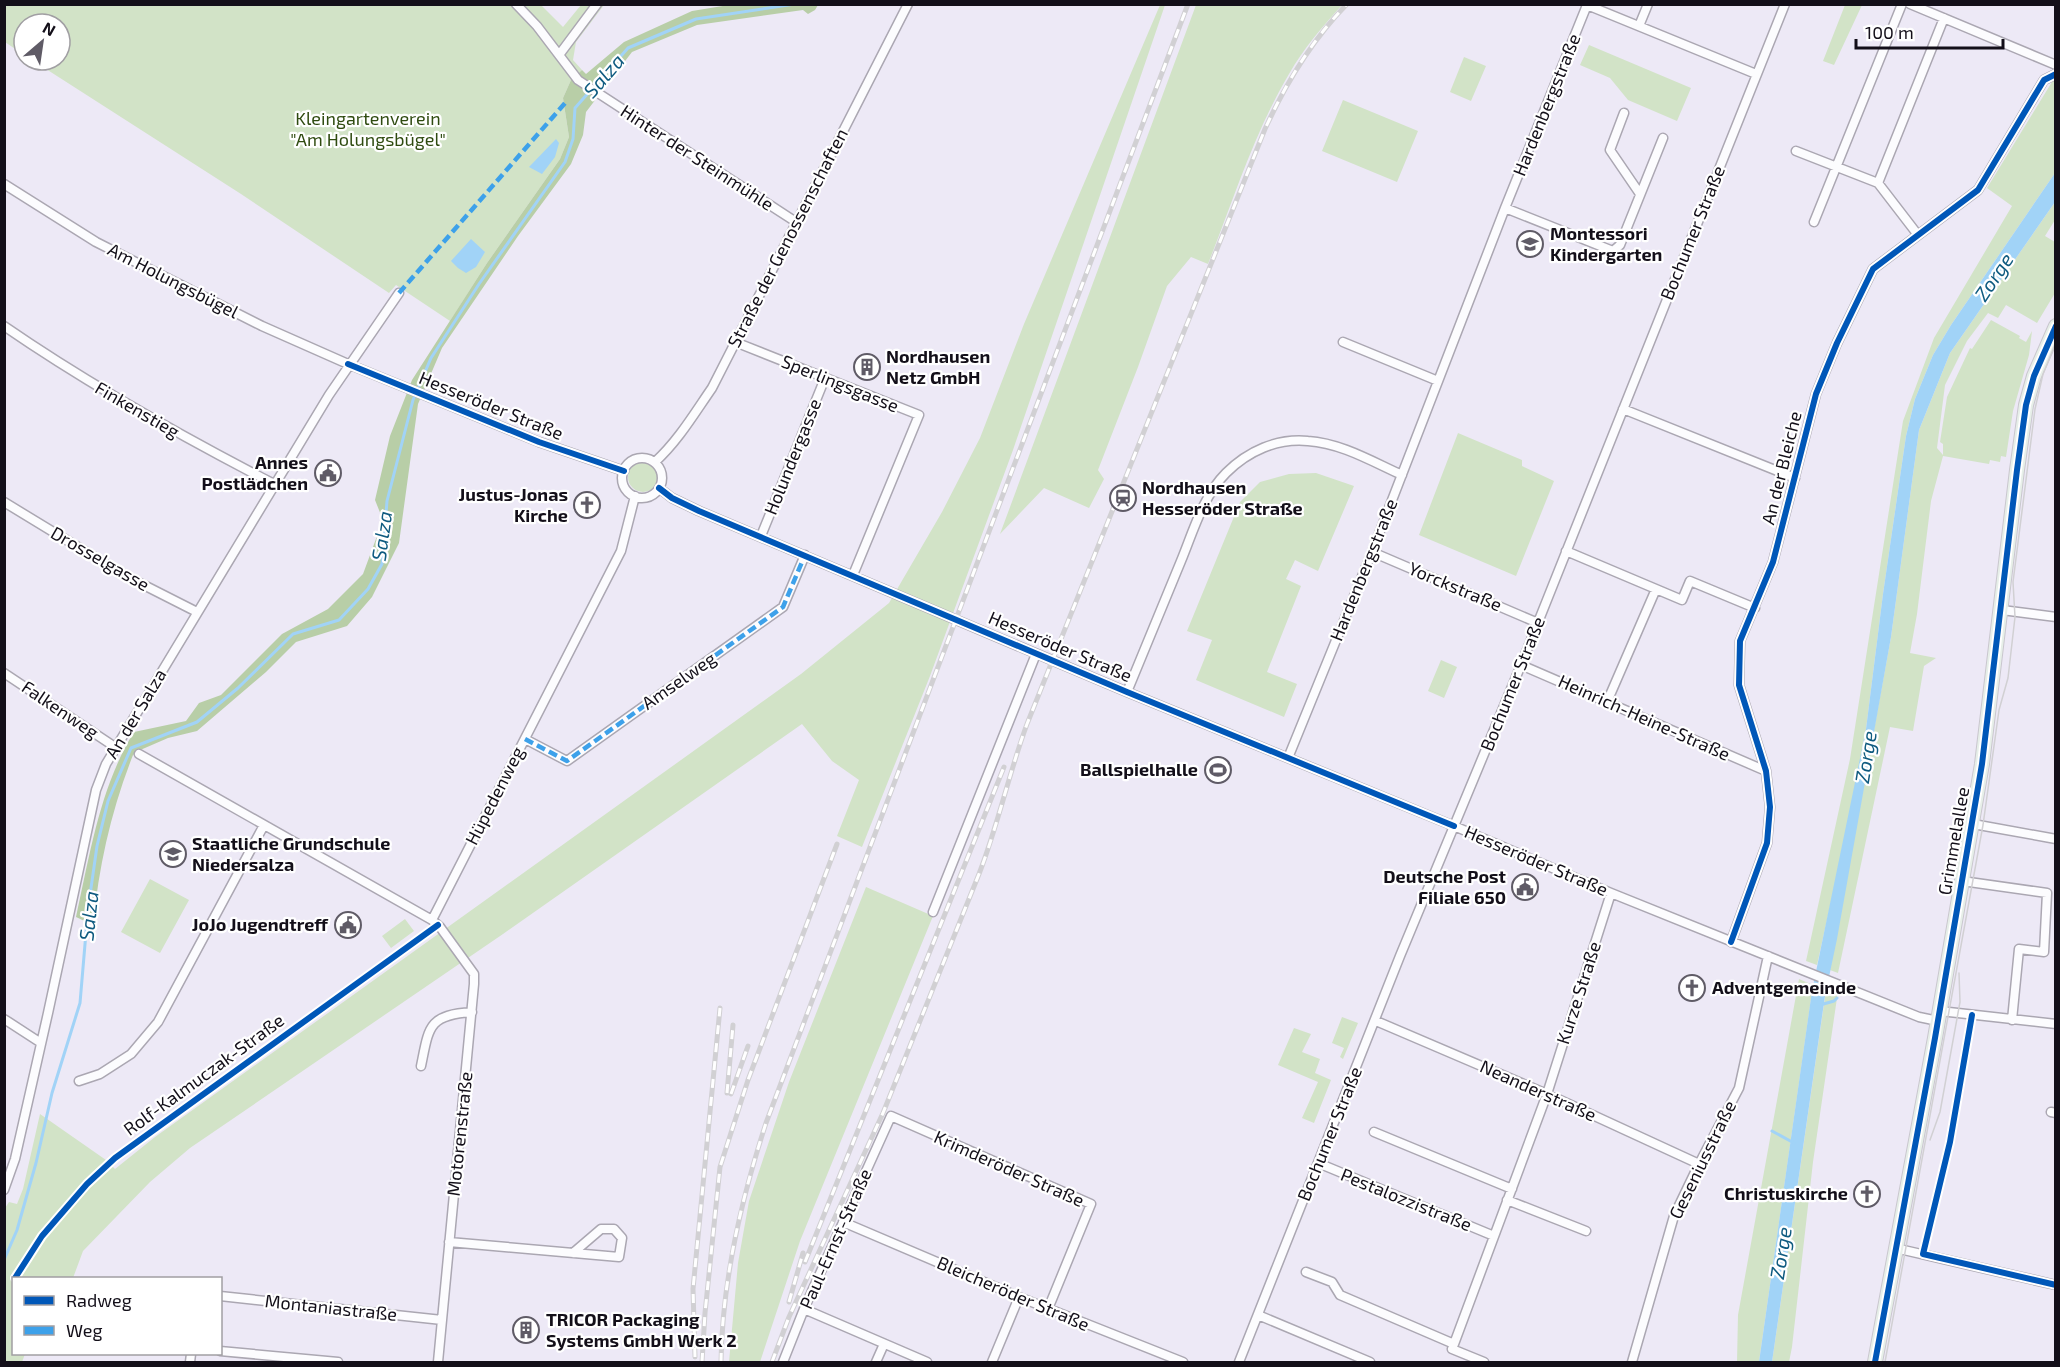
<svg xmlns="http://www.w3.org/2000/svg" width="2060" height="1367" viewBox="0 0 2060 1367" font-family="'Exo 2',sans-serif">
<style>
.green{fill:#d2e3c7}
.forest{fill:#b8cea7}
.water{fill:#a1d3f7}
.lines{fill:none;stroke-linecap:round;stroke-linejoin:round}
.stream{stroke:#a1d3f7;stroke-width:3}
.minor-casing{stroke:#aba7b2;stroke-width:11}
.primary-casing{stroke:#c9c7ce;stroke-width:16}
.minor{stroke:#fcfcfe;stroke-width:8}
.primary{stroke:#e7efe9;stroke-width:14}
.tram{stroke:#d1d0d3;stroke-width:1.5}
.rail-casing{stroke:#d1d0d3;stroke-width:5}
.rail{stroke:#fff;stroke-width:3;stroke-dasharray:9;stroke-linecap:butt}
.quiet{stroke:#3da1ea;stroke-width:4.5;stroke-dasharray:9 4.5;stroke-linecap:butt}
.cycleway-casing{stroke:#fff;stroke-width:10}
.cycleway{stroke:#0057b8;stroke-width:6}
.labels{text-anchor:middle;stroke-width:4.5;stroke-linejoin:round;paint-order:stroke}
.street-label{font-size:18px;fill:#130f19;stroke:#fff}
.park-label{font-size:18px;fill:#2f4b10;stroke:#fff}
.poi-label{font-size:18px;font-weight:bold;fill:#130f19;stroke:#fff;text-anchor:start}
.water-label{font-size:20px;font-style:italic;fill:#0f5b80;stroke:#fff}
</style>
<rect width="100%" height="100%" fill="#ede9f6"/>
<path class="green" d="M540 4 563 27 581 5H604L576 42 573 60 582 70 571 80 563 98 569 137 560 159 487 263 450 321 396 285 389 293 241 194 32 60H60V24H24V55L5 42 4 5Z
M1160 5H1165L1013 450 930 676 862 847 837 836 859 780 832 761 802 724 503 934 190 1148 150 1182 83 1251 73 1278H14V1354H25L22 1362H5V1208L9 1202 17 1204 23 1189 40 1114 106 1160 115 1169 155 1137 801 674 889 603 942 512 980 438 1024 324Z
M1196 5H1342C1323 26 1303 49 1289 74 1254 133 1233 201 1208 264L1191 257 1167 286 1138 367 1098 470 1104 479 1089 508 1044 488 1000 534Z
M1845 5H1862L1834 65 1823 61Z
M1589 45 1691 88 1677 121 1628 100 1610 78 1580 65Z
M1464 57 1486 66 1471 101 1450 92Z
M2055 77V173L1951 325 1933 355 1915 399 1906 436 1883 594 1866 729 1850 816 1817 965 1806 961 1850 759 1903 421 1934 338 2012 206 1987 188Z
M1343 100 1418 131 1397 182 1322 151Z
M2055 202V220L2045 236 2055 242V293L2037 323 2006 305 1998 318 1988 313 1967 341 1945 385 1937 448 1943 455V444L1940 442 1947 397 1970 348 1972 349 1991 320 2020 336 2019 338 2026 342 2032 331 2029 355 2013 411 2006 457 2001 456 2000 462 1990 460 1989 464 1943 456 1931 501 1917 614 1910 653 1936 658 1924 666 1913 731 1890 727 1838 973 1830 970 1891 637 1919 430 1950 353Z
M1458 433 1522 460V466L1554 481 1516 576 1419 535Z
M628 477a15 15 0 1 1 30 0a15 15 0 1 1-30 0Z
M1316 473 1354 486 1318 571 1295 560 1286 579 1301 586 1267 672 1297 684 1284 717 1196 680 1212 640 1187 631 1240 502 1260 482 1289 474Z
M1441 660 1457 667 1444 698 1428 691Z
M150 879 189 900 160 953 121 932Z
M866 887 933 916 800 1241 760 1362H729L738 1263 749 1201 789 1082Z
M405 919 414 931 391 948 382 936Z
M1799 979 1813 985 1759 1362H1737L1738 1315Z
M1826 990 1837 994V998L1813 1162 1792 1347 1789 1362H1772Z
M1342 1017 1358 1023 1343 1059 1340 1057 1344 1048 1332 1043Z
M1294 1028 1311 1034 1302 1052 1320 1059 1315 1073 1331 1080 1314 1123 1302 1118 1318 1082 1278 1065Z"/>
<path class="forest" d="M735 4 818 5 815 10 808 14 803 10 697 25 632 52 586 112 583 135 571 164 518 236 442 348 418 404 399 543 372 597 347 626 296 642 266 672 197 731 168 738 138 751 133 755C111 811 99 865 93 925L76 917C90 854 100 787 134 732L186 721 199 703 221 695 282 634 328 609 363 574 383 520 375 500 390 436 412 380 487 263 560 159 569 137 563 98 571 80 582 70 586 74 624 42 692 11Z"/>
<path class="water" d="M556 139 559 143 555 157 542 174 529 167Z
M2055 173V202L1950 353 1919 430 1891 637 1837 939 1825 996 1772 1362H1759L1812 991 1866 729 1883 594 1906 436 1915 399 1933 355 1951 325Z
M471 239 485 252 476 267 466 273 458 268 451 261Z"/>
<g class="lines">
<path class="stream" d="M1820 1005 1834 1001 1837 998
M1772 1131 1794 1143
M4 1260 17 1230 36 1163 52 1093 80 1003 88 909 97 846 108 801 131 748 197 722 238 688 293 634 339 620 368 589 382 564 387 501 413 400 431 358 479 284 565 162 573 139 575 108 628 48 696 19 795 4"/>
<defs>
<path id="minor" d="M516 4 537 26 578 80 796 222
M1910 4 2056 65
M1639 26 1648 4
M559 55 597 4
M1624 113 1610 150 1640 194
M1796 151 1878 183 1918 235
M1878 183 1944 18
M4 184 96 242 262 326 348 364 539 442 624 471
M1505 208 1613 251 1620 245 1663 138
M1814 222 1902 4
M4 326C91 386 181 436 274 484
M735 342 919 415 853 575
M1343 342 1438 381
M1623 409 1795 478
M622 478a20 20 0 1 1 40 0a20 20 0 1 1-40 0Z
M655 462C678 441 694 414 712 388L908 4
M659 488 672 498 699 511 1127 692 1454 826 1611 893 1919 1017 1938 1021
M4 502 124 575 197 612
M761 536 825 378
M1566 551 1682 600 1690 581 1755 608
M1372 552 1538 623
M2002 610 2056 617
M1521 665 1766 771
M4 673 115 747
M1127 692C1145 648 1163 605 1181 561 1193 532 1203 496 1226 473 1248 451 1277 438 1308 441 1341 443 1373 462 1402 475
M1607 702 1656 589
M525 739 567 761 783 607 805 555
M139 754 432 920 440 927 474 974V984L438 1362
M1288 758 1372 552 1505 208 1587 5 1756 74
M1973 824 2056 839
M1962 881 2047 893 2044 952 2019 949 2012 1020
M933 912 1036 654
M432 920 621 551 635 496
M1731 942 1767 843 1770 807 1766 771 1739 685 1740 641 1773 562 1816 394 1837 343 1873 269 1978 190 2044 80 2056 74
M1940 1011 2056 1024
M4 1019 41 1043
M1376 1021 1547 1094 1699 1164
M421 1066C429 1027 428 1015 472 1012
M79 1081 100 1074 131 1054 158 1022 264 825
M2051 1112 2056 1113
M1374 1132 1512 1189
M1318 1163 1494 1236
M4 1190 15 1159 48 1013 96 790 106 764 329 395 399 293
M1507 1200 1586 1231
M843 1222 1019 1297 1183 1362
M449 1242 619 1257 622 1238 614 1229H601L573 1253
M1895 1248 2056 1285
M1306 1272 1332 1282 1340 1295 1454 1344
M220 1296 442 1320
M804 1309 927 1362
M1258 1315 1370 1362
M1454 1344 1547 1094 1611 893
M1454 1344 1452 1349 1484 1362
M220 1351 338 1362
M190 1362 191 1354
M783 1362 804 1309 891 1116 1091 1204 1048 1309
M876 1362 884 1344
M992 1362 1019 1297
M1239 1362 1400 956 1521 665 1785 4
M1632 1362 1674 1216 1699 1164 1739 1088 1768 956"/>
<path id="primary" d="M1875 1362 1935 1038 1982 764 2017 470 2026 405 2034 376 2056 326"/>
</defs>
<use href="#minor" class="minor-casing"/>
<use href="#primary" class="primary-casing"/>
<use href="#minor" class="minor"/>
<use href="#primary" class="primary"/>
<path class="tram" d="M1930 1140 1940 1112 1960 1002 1959 973
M1885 1362 1983 825 1999 710 2008 678 2015 617 2013 582 2035 409 2043 374 2056 342"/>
<defs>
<path id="rail" d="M727 1093 733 1025
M731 1094 748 1046
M805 1262 1004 767
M789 1302 803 1253
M695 1357 693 1289 720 1008
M702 1362 705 1313 720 1167 748 1080 837 844
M721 1362C722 1281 741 1200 766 1123L1188 4
M772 1362 789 1317 883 1113 979 874C998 825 1009 773 1027 724L1265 129C1286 83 1311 41 1347 4"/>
</defs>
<use href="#rail" class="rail-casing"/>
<use href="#rail" class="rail"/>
<path class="quiet" d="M399 293 566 102
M525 739 567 761 783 607 805 555"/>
<defs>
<path id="cycleway" d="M348 364 539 442 624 471
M659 488 672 498 699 511 1127 692 1454 826
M1731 942 1767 843 1770 807 1766 771 1739 685 1740 641 1773 562 1816 394 1837 343 1873 269 1978 190 2044 80 2056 74
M1972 1015 1950 1142 1923 1254 2056 1285
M15 1278 42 1236 87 1184 115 1158 438 925
M1875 1362 1935 1038 1982 764 2017 470 2026 405 2034 376 2056 326"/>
</defs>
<use href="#cycleway" class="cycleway-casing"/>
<use href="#cycleway" class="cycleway"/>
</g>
<defs>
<symbol id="school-ring" viewBox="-11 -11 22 22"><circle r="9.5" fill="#fff" stroke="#5f5b66" stroke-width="1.5"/><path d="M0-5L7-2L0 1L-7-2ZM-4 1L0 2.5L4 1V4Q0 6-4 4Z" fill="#5f5b66"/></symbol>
<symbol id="building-ring" viewBox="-11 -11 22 22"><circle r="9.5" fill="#fff" stroke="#5f5b66" stroke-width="1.5"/><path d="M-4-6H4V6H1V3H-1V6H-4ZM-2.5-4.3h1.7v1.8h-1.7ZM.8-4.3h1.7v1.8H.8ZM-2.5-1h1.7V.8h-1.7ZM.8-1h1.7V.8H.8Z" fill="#5f5b66"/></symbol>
<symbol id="civic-ring" viewBox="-11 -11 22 22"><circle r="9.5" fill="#fff" stroke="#5f5b66" stroke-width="1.5"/><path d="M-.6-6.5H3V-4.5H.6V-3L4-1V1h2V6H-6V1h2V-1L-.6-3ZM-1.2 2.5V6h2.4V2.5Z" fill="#5f5b66"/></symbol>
<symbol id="station-ring" viewBox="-11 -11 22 22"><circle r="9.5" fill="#fff" stroke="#5f5b66" stroke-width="1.5"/><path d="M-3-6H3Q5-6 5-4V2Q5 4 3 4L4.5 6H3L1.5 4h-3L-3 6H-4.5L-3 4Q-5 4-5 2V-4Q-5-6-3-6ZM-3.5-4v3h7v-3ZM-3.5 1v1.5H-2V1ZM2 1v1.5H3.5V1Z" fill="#5f5b66"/></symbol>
<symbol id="church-ring" viewBox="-11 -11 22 22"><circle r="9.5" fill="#fff" stroke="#5f5b66" stroke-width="1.5"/><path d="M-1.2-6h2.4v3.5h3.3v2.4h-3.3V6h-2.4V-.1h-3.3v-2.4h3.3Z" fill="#5f5b66"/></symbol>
<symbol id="stadium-ring" viewBox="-11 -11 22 22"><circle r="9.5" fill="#fff" stroke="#5f5b66" stroke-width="1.5"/><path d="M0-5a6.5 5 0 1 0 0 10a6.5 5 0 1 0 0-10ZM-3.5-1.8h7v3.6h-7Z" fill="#5f5b66"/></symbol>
</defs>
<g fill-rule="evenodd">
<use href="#school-ring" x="1515" y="229" width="30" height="30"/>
<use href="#building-ring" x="852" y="352" width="30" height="30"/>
<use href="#civic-ring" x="313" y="458" width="30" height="30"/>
<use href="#station-ring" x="1108" y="483" width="30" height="30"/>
<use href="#church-ring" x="572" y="490" width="30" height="30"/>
<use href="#stadium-ring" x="1203" y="755" width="30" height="30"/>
<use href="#school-ring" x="158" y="839" width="30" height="30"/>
<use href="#civic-ring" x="1510" y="872" width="30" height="30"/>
<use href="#civic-ring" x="333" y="910" width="30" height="30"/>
<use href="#church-ring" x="1677" y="973" width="30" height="30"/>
<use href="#church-ring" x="1852" y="1179" width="30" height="30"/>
<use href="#building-ring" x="511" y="1315" width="30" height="30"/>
</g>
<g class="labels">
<g class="street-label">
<text transform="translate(1547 105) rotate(-68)" y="6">Hardenbergstraße</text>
<text transform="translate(697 158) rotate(33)" y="6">Hinter der Steinmühle</text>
<text transform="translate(1693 233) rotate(-68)" y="6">Bochumer Straße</text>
<text transform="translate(788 238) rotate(-63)" y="6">Straße der Genossenschaften</text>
<text transform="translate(173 281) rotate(27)" y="6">Am Holungsbügel</text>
<text transform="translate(840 384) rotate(22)" y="6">Sperlingsgasse</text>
<text transform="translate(491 406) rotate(22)" y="6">Hesseröder Straße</text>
<text transform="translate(137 410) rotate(30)" y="6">Finkenstieg</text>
<text transform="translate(793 457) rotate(-68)" y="6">Holundergasse</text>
<text transform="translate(1782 468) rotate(-76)" y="6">An der Bleiche</text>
<text transform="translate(100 559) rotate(30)" y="6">Drosselgasse</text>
<text transform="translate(1364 570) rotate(-68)" y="6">Hardenbergstraße</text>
<text transform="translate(1455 587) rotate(23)" y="6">Yorckstraße</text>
<text transform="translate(1060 647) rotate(23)" y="6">Hesseröder Straße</text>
<text transform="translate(679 681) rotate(-35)" y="6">Amselweg</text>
<text transform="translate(1513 684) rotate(-68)" y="6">Bochumer Straße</text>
<text transform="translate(60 710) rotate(34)" y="6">Falkenweg</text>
<text transform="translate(136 714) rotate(-59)" y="6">An der Salza</text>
<text transform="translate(1644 718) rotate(24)" y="6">Heinrich-Heine-Straße</text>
<text transform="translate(495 796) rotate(-63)" y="6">Hüpedenweg</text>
<text transform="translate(1954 841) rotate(-80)" y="6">Grimmelallee</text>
<text transform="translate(1536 861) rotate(23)" y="6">Hesseröder Straße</text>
<text transform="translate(1579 993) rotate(-72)" y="6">Kurze Straße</text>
<text transform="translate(204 1075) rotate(-36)" y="6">Rolf-Kalmuczak-Straße</text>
<text transform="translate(1538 1091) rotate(24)" y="6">Neanderstraße</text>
<text transform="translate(460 1134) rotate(-84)" y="6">Motorenstraße</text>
<text transform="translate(1330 1134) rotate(-68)" y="6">Bochumer Straße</text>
<text transform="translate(1703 1160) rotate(-64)" y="6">Geseniusstraße</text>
<text transform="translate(1009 1169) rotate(24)" y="6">Krimderöder Straße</text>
<text transform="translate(1406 1200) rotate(22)" y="6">Pestalozzistraße</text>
<text transform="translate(836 1239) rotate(-66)" y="6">Paul-Ernst-Straße</text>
<text transform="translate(1013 1294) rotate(23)" y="6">Bleicheröder Straße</text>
<text transform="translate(331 1308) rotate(6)" y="6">Montaniastraße</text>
</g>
<g class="park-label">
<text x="368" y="125">Kleingartenverein<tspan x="368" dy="21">"Am Holungsbügel"</tspan></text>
</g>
<g class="poi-label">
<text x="1550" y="240">Montessori<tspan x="1550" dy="21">Kindergarten</tspan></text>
<text x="886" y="363">Nordhausen<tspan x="886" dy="21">Netz GmbH</tspan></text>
<text x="308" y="469" text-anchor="end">Annes<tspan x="308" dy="21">Postlädchen</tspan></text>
<text x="1142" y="494">Nordhausen<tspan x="1142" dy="21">Hesseröder Straße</tspan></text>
<text x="568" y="501" text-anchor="end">Justus-Jonas<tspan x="568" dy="21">Kirche</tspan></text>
<text x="1198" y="776" text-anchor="end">Ballspielhalle</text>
<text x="192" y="850">Staatliche Grundschule<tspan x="192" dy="21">Niedersalza</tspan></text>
<text x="1506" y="883" text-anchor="end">Deutsche Post<tspan x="1506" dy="21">Filiale 650</tspan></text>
<text x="328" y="931" text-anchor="end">JoJo Jugendtreff</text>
<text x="1712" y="994">Adventgemeinde</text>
<text x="1848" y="1200" text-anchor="end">Christuskirche</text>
<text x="546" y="1326">TRICOR Packaging<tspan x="546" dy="21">Systems GmbH Werk 2</tspan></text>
</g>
<g class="water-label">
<text transform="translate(604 76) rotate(-49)" y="7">Salza</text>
<text transform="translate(1994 277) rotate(-56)" y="7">Zorge</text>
<text transform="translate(382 536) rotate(-82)" y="7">Salza</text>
<text transform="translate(1866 757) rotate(-81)" y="7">Zorge</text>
<text transform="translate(89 916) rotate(-84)" y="7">Salza</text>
<text transform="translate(1781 1253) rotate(-81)" y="7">Zorge</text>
</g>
</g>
<rect width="2060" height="1367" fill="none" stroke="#130f19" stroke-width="12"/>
<rect x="12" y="1277" width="210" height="78" fill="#ffffff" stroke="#a19fa3" stroke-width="1.5"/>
<rect x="24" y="1296" width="30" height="9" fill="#0057b8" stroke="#a19fa3" stroke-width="1.5"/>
<text x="66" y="1307" font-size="18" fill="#130f19">Radweg</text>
<rect x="24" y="1326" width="30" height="9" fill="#3da1ea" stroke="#a19fa3" stroke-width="1.5"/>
<text x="66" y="1337" font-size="18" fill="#130f19">Weg</text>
<g transform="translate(42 42) rotate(29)"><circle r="28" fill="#ffffff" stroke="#a19fa3" stroke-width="1.5"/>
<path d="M0-4.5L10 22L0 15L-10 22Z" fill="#5f5b66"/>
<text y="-9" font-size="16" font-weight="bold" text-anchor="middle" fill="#130f19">N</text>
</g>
<path d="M1856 39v9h147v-9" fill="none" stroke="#130f19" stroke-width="3"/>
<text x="1865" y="39" font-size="18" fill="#130f19" stroke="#ffffff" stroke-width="4.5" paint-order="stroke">100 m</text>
</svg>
